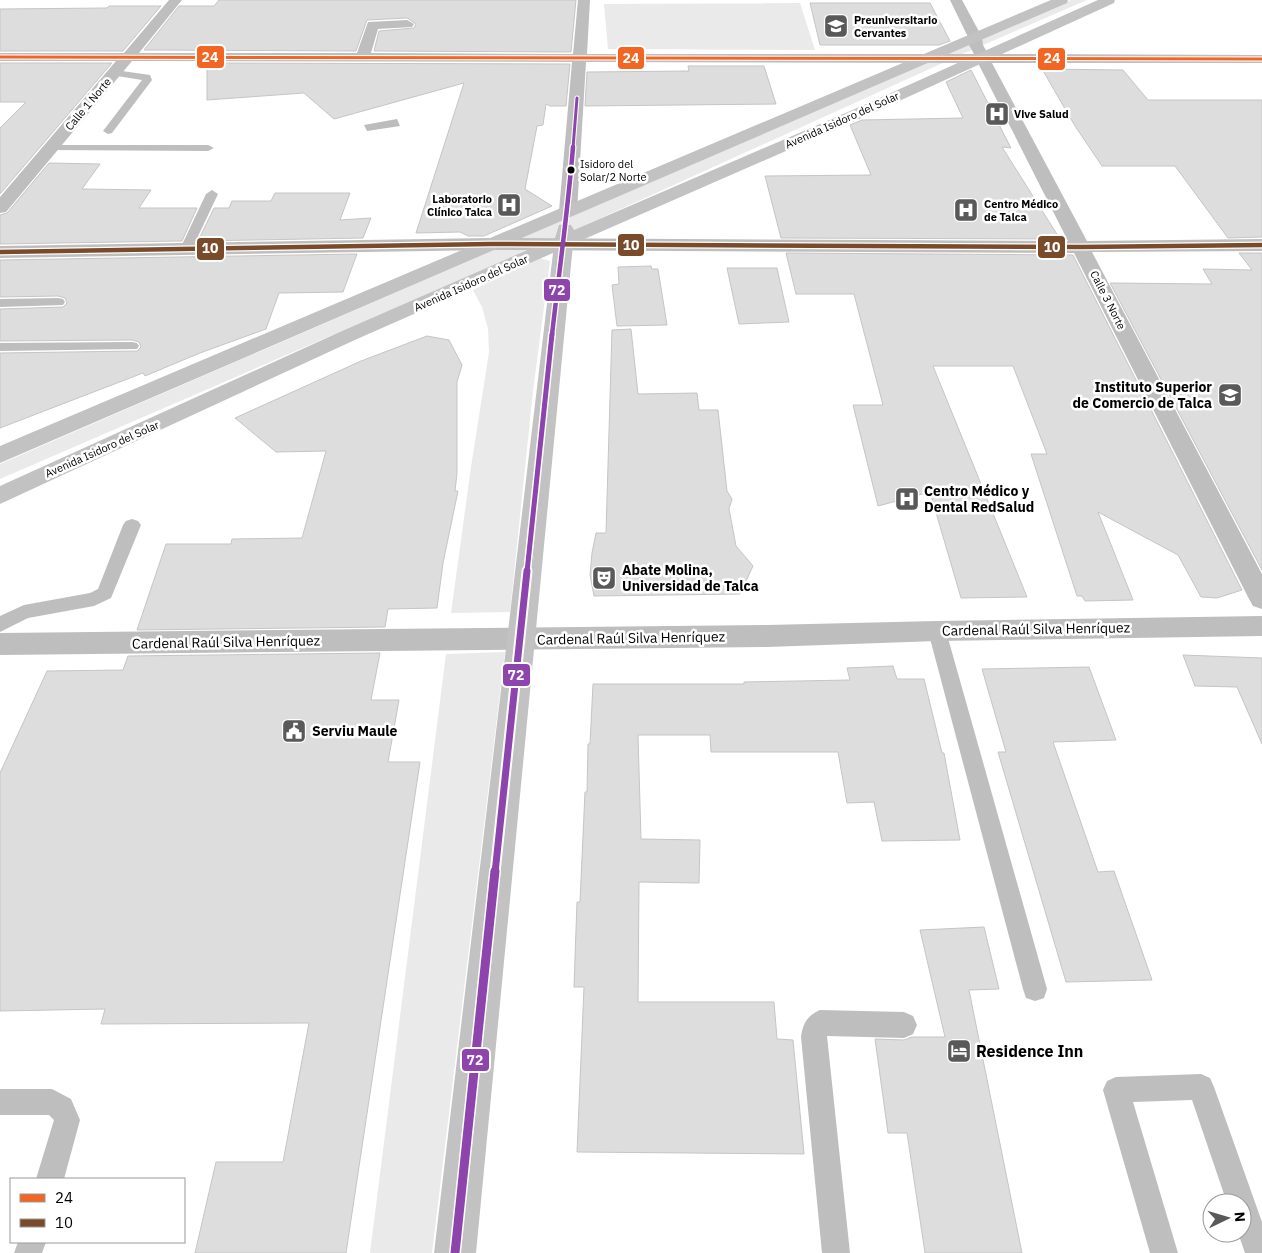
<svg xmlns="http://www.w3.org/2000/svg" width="1262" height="1253" viewBox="0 0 1262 1253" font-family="'IBM Plex Sans',sans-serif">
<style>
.green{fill:#eaeaea}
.water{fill:#bcbcbc}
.building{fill:#ddd;stroke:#c5c5c5}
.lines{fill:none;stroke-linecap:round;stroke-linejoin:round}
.lane{fill:#bebebe;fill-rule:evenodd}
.street{fill:#bebebe;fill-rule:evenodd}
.secondary{fill:#c2c2c2;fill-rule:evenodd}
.bus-1-casing{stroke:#fff;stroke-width:5}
.bus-2-casing{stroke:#fff;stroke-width:7}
.bus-3-far4-casing{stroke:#fff;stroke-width:5}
.bus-3-far3-casing{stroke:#fff;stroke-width:7}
.bus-3-far2-casing{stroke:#fff;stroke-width:8}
.bus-3-far1-casing{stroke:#fff;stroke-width:11}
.bus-3-casing{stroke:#fff;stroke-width:12}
.bus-1{stroke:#f26522;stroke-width:3}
.bus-2{stroke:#7a4b2a;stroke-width:4.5}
.bus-3-far4{stroke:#8e44ad;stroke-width:3}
.bus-3-far3{stroke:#8e44ad;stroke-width:4.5}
.bus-3-far2{stroke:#8e44ad;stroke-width:5}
.bus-3-far1{stroke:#8e44ad;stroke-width:7}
.bus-3{stroke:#8e44ad;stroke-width:9}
.bus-dot{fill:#000;stroke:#fff;stroke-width:2}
.labels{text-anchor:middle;stroke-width:5;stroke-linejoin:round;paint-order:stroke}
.far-poi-label{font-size:11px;font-weight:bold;fill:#000;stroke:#fff;text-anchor:start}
.far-street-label{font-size:11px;fill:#000;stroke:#fff}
.far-bus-label{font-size:11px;fill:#000;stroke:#fff;text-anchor:start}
.poi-label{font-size:14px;font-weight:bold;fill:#000;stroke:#fff;text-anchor:start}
.street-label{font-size:14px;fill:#000;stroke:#fff}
.near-poi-label{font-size:16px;font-weight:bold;fill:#000;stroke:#fff;text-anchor:start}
.line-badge{stroke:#fff;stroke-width:2}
.badge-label{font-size:14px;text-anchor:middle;font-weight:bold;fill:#fff}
</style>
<rect width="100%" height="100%" fill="#fff"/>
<path class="green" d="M1071 0H1087L967 52 557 238 0 479V464Z
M800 3 815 50 608 49 604 4Z
M539 258 550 261 533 391 510 612 451 613 471 467 489 352 488 329 482 307 473 290Z
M505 652 432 1253H370L446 654Z"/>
<path class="water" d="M397 119 400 126 367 131 364 125Z"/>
<path class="building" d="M219 0H576L571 52 374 51 379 31 414 28 416 24 407 18 367 20 356 51 144 50 179 6H214Z
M810 3H930L950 41 939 45H820Z
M109 6H161L123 51H0V9L107 8Z
M0 63H112L0 194V128L26 102H0Z
M207 63 570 64 566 106H550L546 104 543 125 537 126 525 189 552 206 484 236H468L460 232 416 233 464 83 334 119 304 93 207 100Z
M688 66H764L776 104 585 106 587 72 689 71Z
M1042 69 1123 70 1148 100H1262V237L1228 238 1175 166H1102L1075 126Z
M971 70 1011 148 1002 147 1060 239 781 238 765 176 871 175 850 125 862 120 963 118 946 82Z
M49 163 100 164 82 189 151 190 139 208H197L182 241 0 244V215L7 213Z
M275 193H350L340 220 371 218 363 238 198 241 214 208H229L232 201H271Z
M786 253 1073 255 1242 590 1217 598 1201 597 1178 555 1098 512 1133 600 1085 601 1082 596H1077L1031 454H1047L1013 366H933L1027 597 961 598 930 492 878 506 853 405H883L854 294H796Z
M1239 253H1262V570L1110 283 1212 284 1203 269 1252 270Z
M357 254 343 292 279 293 266 329 200 353 145 376 143 373 0 428V353L137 351 141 347 139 342 132 340 0 341V309L63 307 67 303 65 298 58 296 0 297V260Z
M651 266 652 269H658L667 325 617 326 612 285 619 284 618 267Z
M727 268H777L789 322 739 324Z
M631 329 638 394 697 393 699 410H718L727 491 732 499 729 509 736 546 753 566 740 594 594 596 590 575 592 553 596 533H606L612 330Z
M427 336 449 340 462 365 457 382V473L455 491H458L443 563 437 608 388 609 385 627 137 630 166 544H231L232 539 302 538 326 451 276 452 235 418 361 361Z
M380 653 371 700H399L388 762H420L346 1253H195L216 1162H283L309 1023 101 1024 105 1009 0 1011V773L47 671 123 670 128 656Z
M1183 655 1262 658V744L1237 687 1195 686Z
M893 666 897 679H924L942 753H944L960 840 882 841 874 802 847 803 838 752H711L710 735H638L641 839 700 840 699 883 639 882 638 1002H774L777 1039 793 1040 804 1154 577 1152 584 987H574L577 902H580L585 792H587L588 744H590L593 684H744V682L850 680 847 668Z
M1089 667 1116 740 1053 742 1098 872 1114 871 1152 980 1066 982 998 752H1006L982 669Z
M984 927 999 989 969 990 1022 1253H925L907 1133H888L875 1039 904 1040 912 1037H945L920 930Z"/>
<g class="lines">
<path class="lane" d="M115 70 150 75 152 80 112 133 108 134 103 131 142 80 111 75V71Z
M51 145H208L214 148 208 151 47 150 45 148Z
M212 190 218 194 192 249 191 252H181L180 249 206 194Z
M58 298 63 299 65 302 63 305 0 307V299Z
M132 342 137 343 139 346 137 349 0 351V343Z
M132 519 138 521 141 525 111 598 94 606 28 618 0 632V616L24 605 90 593 98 589 123 525 126 521Z
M937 624 944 626 946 631 1047 989 1044 998 1035 1001 1026 998 1023 989 928 631 930 626Z
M820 1010 904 1012 913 1016 917 1025 913 1034 904 1038 827 1036 850 1253H822L801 1037C803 1023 807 1016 820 1010Z
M1201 1074 1210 1078 1214 1087 1262 1222V1253H1245L1238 1233H1242V1203H1227L1192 1100 1133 1102 1178 1253H1150L1103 1090 1107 1081 1116 1077Z
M0 1089H52L71 1099 80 1120 64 1179H36L54 1120 49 1115H0Z
M18 1242H46L42 1253H14Z"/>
<path class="street" d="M169 0H182L139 53H357L368 22 407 20 414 24 412 27 378 29 371 53 573 54 578 0H590L587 54H974L969 45 968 37 950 0H962L982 37 983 45 988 54 1262 55V63H992L1087 241 1262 239V251L1092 252 1262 574V609L1253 606 1249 599 1074 253 491 250 0 258V246L491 238 1068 241 978 63 586 62 577 211 574 215 568 216 562 215 559 211 572 62 132 61 6 212 0 213V197L116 61H0V53H124Z
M1262 616V636L937 641 767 647 0 655V633L767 625 937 621Z"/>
<path class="secondary" d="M1051 0H1068L1067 3 0 463V446Z
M1098 0H1115L1114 3 875 112 573 244 476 1253H434L553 253 357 339 0 504V486L342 331 555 238 559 225 565 224 571 225 574 230 864 105Z"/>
<defs>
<path id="bus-1" d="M0 57 1262 59"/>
<path id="bus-2" d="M0 252 491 244 1081 247 1262 245"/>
<path id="bus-3-far4" d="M573 148 577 98"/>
<path id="bus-3-far3" d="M552 335C559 272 568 210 573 147"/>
<path id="bus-3-far2" d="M527 572 552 334"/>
<path id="bus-3-far1" d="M495 873 527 571"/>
<path id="bus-3" d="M455 1253 495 871"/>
</defs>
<use href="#bus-1" class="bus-1-casing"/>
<use href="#bus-2" class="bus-2-casing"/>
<use href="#bus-3-far4" class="bus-3-far4-casing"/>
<use href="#bus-3-far3" class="bus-3-far3-casing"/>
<use href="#bus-3-far2" class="bus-3-far2-casing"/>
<use href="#bus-3-far1" class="bus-3-far1-casing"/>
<use href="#bus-3" class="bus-3-casing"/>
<use href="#bus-1" class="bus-1"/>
<use href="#bus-2" class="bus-2"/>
<use href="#bus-3-far4" class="bus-3-far4"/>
<use href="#bus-3-far3" class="bus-3-far3"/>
<use href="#bus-3-far2" class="bus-3-far2"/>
<use href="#bus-3-far1" class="bus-3-far1"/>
<use href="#bus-3" class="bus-3"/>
</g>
<defs>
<symbol id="university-square" viewBox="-11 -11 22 22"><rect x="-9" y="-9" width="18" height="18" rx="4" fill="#595959" stroke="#fff"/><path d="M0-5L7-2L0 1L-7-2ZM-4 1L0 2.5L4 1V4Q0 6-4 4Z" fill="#fff"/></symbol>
<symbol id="hospital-square" viewBox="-11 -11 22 22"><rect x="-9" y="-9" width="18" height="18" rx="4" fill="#595959" stroke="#fff"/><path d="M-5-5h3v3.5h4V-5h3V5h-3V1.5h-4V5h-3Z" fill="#fff"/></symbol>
<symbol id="theatre-square" viewBox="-11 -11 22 22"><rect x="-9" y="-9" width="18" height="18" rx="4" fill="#595959" stroke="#fff"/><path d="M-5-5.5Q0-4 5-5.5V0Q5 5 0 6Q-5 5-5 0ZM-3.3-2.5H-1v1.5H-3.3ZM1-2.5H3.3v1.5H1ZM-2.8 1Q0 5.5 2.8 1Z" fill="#fff"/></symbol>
<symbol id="civic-square" viewBox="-11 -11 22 22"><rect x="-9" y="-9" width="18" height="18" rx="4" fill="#595959" stroke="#fff"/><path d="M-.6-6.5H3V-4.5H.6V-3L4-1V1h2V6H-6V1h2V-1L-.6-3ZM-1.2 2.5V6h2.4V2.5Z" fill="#fff"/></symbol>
<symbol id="hotel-square" viewBox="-11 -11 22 22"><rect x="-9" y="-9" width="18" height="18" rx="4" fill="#595959" stroke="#fff"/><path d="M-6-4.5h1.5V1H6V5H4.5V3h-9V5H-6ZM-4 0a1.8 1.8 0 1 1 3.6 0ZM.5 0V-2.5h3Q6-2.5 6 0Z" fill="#fff"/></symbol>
</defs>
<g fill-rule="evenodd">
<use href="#university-square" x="822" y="12" width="28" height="28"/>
<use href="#hospital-square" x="983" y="100" width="28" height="28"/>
<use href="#hospital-square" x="495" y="191" width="28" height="28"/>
<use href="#hospital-square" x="952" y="196" width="28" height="28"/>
<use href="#university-square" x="1216" y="381" width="28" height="28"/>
<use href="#hospital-square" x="893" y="485" width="28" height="28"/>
<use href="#theatre-square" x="590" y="564" width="28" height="28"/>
<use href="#civic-square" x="280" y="717" width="28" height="28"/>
<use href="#hotel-square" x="945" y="1037" width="28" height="28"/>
</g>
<circle class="bus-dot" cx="571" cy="170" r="4.5"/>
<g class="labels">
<g class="far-poi-label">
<text x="854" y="24">Preuniversitario<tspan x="854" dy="13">Cervantes</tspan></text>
<text x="1014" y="118">Vive Salud</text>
<text x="492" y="203" text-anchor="end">Laboratorio<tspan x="492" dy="13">Clínico Talca</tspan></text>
<text x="984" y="208">Centro Médico<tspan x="984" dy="13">de Talca</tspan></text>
</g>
<g class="far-street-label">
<text transform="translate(88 104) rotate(-50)" y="4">Calle 1 Norte</text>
<text transform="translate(842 120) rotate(-24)" y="4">Avenida Isidoro del Solar</text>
<text transform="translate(471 283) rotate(-24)" y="4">Avenida Isidoro del Solar</text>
<text transform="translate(1108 300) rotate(63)" y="4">Calle 3 Norte</text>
<text transform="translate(102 449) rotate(-24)" y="4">Avenida Isidoro del Solar</text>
</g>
<g class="far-bus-label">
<text x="580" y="168">Isidoro del<tspan x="580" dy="13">Solar/2 Norte</tspan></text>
</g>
<g class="poi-label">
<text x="1212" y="392" text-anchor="end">Instituto Superior<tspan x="1212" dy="16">de Comercio de Talca</tspan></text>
<text x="924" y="496">Centro Médico y<tspan x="924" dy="16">Dental RedSalud</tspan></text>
<text x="622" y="575">Abate Molina,<tspan x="622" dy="16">Universidad de Talca</tspan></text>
<text x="312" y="736">Serviu Maule</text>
</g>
<g class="street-label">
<text transform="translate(1036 629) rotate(-1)" y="5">Cardenal Raúl Silva Henríquez</text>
<text transform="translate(631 638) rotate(-1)" y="5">Cardenal Raúl Silva Henríquez</text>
<text transform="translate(226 642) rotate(-1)" y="5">Cardenal Raúl Silva Henríquez</text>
</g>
<g class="near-poi-label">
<text x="976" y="1057">Residence Inn</text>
</g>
</g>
<g class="line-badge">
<rect x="196" y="45" width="29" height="24" rx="5" fill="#f26522"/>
<rect x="617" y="46" width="28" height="24" rx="5" fill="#f26522"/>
<rect x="1037" y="47" width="29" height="24" rx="5" fill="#f26522"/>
<rect x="617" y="233" width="28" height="24" rx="5" fill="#7a4b2a"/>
<rect x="1037" y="235" width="29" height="24" rx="5" fill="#7a4b2a"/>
<rect x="196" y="237" width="29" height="24" rx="5" fill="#7a4b2a"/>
<rect x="543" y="278" width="28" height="24" rx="5" fill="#8e44ad"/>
<rect x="502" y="663" width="29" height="24" rx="5" fill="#8e44ad"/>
<rect x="461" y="1048" width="29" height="24" rx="5" fill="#8e44ad"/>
</g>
<g class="badge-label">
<text x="210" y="62">24</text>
<text x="631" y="63">24</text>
<text x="1052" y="63">24</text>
<text x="631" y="250">10</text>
<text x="1052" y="252">10</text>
<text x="210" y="253">10</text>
<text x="557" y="295">72</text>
<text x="516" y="680">72</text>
<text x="475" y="1065">72</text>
</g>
<rect x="10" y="1178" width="175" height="65" fill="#ffffff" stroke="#999999"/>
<rect x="20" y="1194" width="25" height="8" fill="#f26522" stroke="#999999"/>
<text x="55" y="1203" font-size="15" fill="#000000">24</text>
<rect x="20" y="1219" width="25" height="8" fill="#7a4b2a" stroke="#999999"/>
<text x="55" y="1228" font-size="15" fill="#000000">10</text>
<g transform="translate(1227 1218) rotate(85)"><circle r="24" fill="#ffffff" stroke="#999999"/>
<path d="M0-4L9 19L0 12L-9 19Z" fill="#595959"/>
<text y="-8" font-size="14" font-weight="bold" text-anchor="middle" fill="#000000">N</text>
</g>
</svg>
